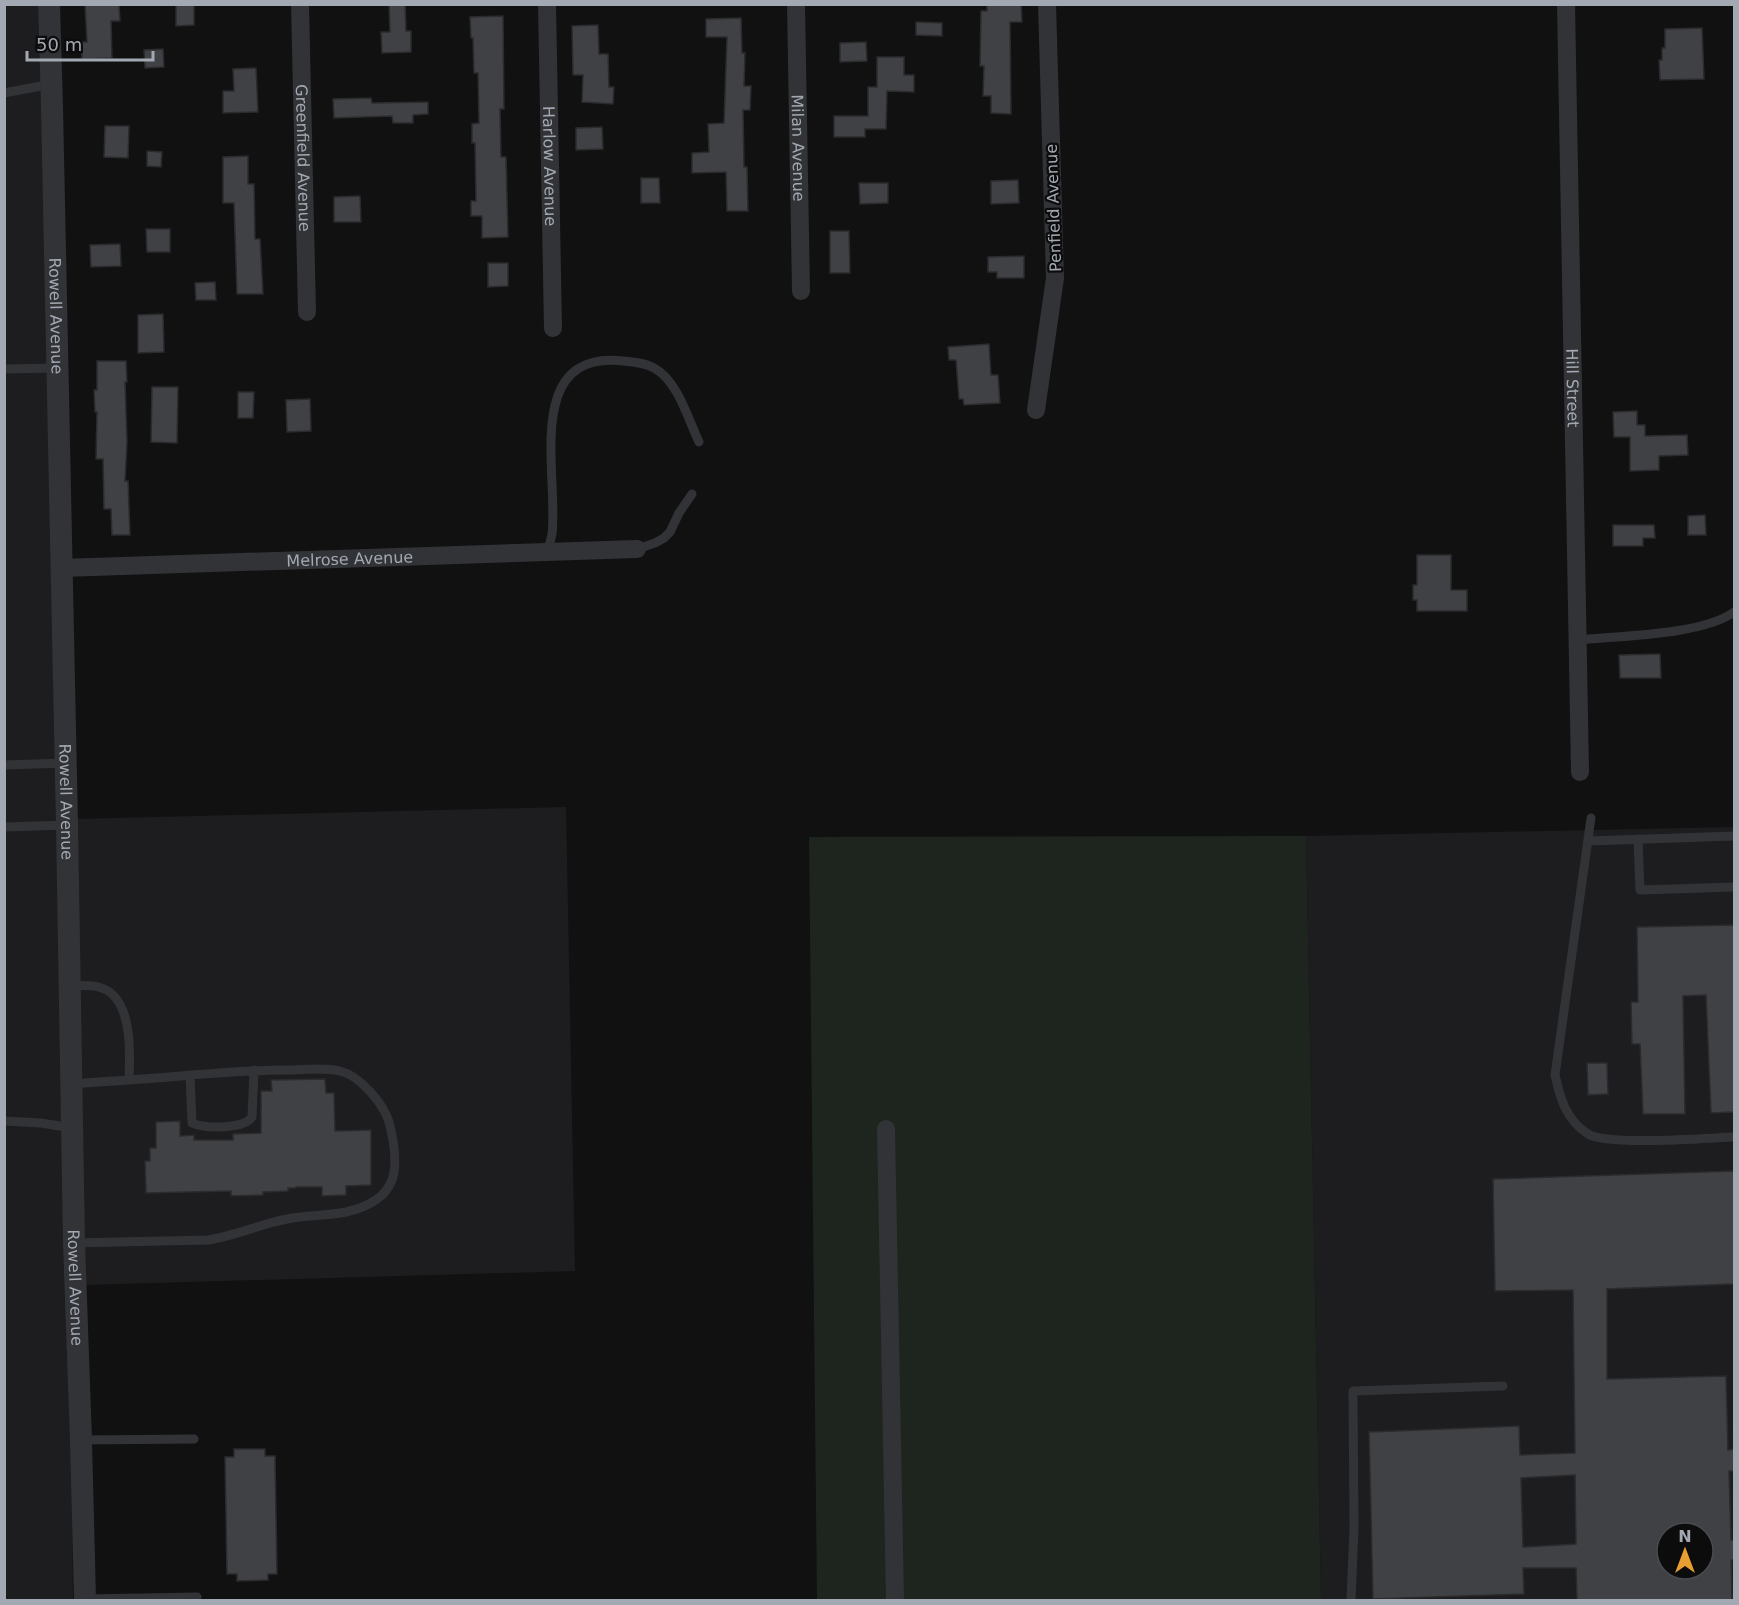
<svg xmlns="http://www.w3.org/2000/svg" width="1739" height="1605" viewBox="0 0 1739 1605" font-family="'DejaVu Sans',sans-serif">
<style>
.built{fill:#1d1d1f;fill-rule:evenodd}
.green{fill:#1d251e}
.building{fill:#404145;stroke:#2b2b2e;stroke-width:1.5;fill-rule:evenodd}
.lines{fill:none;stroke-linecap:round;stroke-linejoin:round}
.service{stroke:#323337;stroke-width:9}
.minor{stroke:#323337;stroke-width:18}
.tertiary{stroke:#323337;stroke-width:22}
.labels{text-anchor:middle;stroke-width:4.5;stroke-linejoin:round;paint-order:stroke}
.street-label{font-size:16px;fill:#a3a9b2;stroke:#0c0c0d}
</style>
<rect width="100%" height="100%" fill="#111112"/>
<path class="built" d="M38 4 64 819 73 1600H5L4 5Z
M566 807 575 1271 84 1285 75 819Z
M1734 827V1600H1321L1306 836ZM1667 1533H1703V1569H1667Z"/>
<path class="green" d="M1306 836 1321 1600H817L809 837Z"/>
<path class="building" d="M85 4H119L120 21H111L112 58 82 59 81 42H87Z
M176 4H194V25L176 26Z
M389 4H405L406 31H411V52L382 53 381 32H390Z
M987 4H1021L1022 22H1010L1011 114 991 113V96H983L984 66H980L981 11H987Z
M503 16 504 109H500L501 157H506L508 237 482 238V216H471V201H476L475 143H472V124L479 123 478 73H474L473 38H471L470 17Z
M741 18 742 53H745L744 86H751L750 110H743L744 167H747L748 211H727L726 172 692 173V153L709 152 708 124 724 123 727 37H706V19Z
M916 22 942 23V36L916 35Z
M598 25 599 54H608L609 87H614L613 104 582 102 583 75H573L572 26Z
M1702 28 1704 79 1660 80 1659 60H1662V48H1665V29Z
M866 42 867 61 840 62V43Z
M163 49 164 67 145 68 144 50Z
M877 57H904V75H914V92L887 91 886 129H865V137H834V116H868V87H877Z
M256 68 258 112 223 113V91H234L233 69Z
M371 98 372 103 428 102V114L413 115V123H393L392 116 334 118 333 99Z
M105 126H129L128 158 104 157Z
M602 127 603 149 576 150V128Z
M147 151 162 152 161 167 147 166Z
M248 156V184H254L255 239H260L263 294H237L234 203H223V157Z
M641 178H659L660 203H641Z
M1018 180 1019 203 991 204V181Z
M859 183H888V203L860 204Z
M360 196 361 222H334V197Z
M146 229H170V252H147Z
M830 231H849L850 273H830Z
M120 244 121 266 91 267 90 245Z
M1024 256V278H997V272H988V257Z
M488 263H508V286L488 287Z
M215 282 216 300H196L195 283Z
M163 314 164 352 138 353V315Z
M989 344 991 375H998L1000 403 964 405 963 399H959L956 360H949L948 347Z
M97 361H126L127 382H125L127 442 125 481H128L130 535H112L111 509H104L103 459H96L97 412H95L94 390H97Z
M152 387H178L177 443 151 442Z
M238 392H254L253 418H238Z
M310 399 311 431 287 432 286 400Z
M1637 411V425H1645V436L1687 435 1688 455 1659 456V470L1630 471V437H1614L1613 412Z
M1705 515 1706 535H1688V516Z
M1613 525H1654L1655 538H1643V546H1613Z
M1417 555H1451V590H1467V611H1417V600H1413V585H1417Z
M1660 654 1661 678H1620L1619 655Z
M1734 925V1112L1711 1113 1706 995 1683 996 1685 1114H1643L1640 1044H1632L1631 1002H1638L1637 927Z
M1587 1063H1607L1608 1094 1588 1095Z
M325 1079 326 1093H334L335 1131 371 1130V1185L346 1186V1195L322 1196V1187H296V1188H288V1191L263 1192V1195L231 1196V1191L146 1193 145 1161H150V1148H156V1122L180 1121V1136L194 1135V1140H233V1134L261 1133V1091H272L271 1080Z
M1734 1171V1284L1607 1289V1379L1726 1376 1728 1450 1734 1449V1471H1729L1731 1540H1734V1560H1731L1732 1600H1577L1576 1568H1523L1524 1594 1373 1599 1369 1432 1519 1426 1520 1455 1575 1453 1573 1290 1495 1291 1493 1179ZM1575 1475 1576 1544 1523 1547 1521 1478ZM1667 1533H1703V1569H1667Z
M234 1449H265V1456H275L277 1574H268V1580L237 1581V1574H227L225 1457H234Z"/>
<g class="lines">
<path class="service" d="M4 93 52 84
M4 369 57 368
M637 549 655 543 664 538 670 532 679 513 692 494
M547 552C549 546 551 540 552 534 559 475 522 350 623 361 634 362 645 363 654 368 678 381 688 419 699 442
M1578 640C1618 636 1703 635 1734 612
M4 765 66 763
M1591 818 1555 1075C1560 1098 1566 1120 1588 1134 1607 1146 1707 1138 1734 1137
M4 827 67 825
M1638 839 1640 890 1734 887
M1589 841 1734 836
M71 986C85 985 101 984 112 994 132 1012 130 1055 129 1080
M190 1075 192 1123C205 1129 244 1129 252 1117L254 1070
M72 1084C112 1081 151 1079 190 1075 222 1073 254 1070 286 1070 303 1070 324 1067 340 1071 360 1076 383 1103 389 1122 401 1169 399 1200 346 1212 326 1216 306 1215 287 1219 260 1224 235 1236 208 1240L74 1243
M4 1121 41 1123 72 1128
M81 1440 194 1439
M85 1599 197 1597
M1351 1600 1354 1528 1353 1391 1503 1386"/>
<g class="minor">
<path id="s1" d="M300 4 307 312"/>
<path id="s2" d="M547 4 553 328"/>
<path id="s3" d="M796 4 801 291"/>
<path id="s4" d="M1566 4 1580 772"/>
<path d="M1036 410 1055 278 1047 4"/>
<path id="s5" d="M62 568 637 549"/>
<path d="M886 1129 895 1600"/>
</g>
<path class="tertiary" id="s6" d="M49 4 52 107 67 825 74 1243 81 1440 85 1600"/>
</g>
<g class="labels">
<g class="street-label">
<text dy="6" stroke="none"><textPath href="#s3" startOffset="144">Milan Avenue</textPath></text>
<text dy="6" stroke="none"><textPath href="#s1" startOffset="154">Greenfield Avenue</textPath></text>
<text dy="6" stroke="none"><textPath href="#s2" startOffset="162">Harlow Avenue</textPath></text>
<text transform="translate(1053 208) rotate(-92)" y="6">Penfield Avenue</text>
<text dy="6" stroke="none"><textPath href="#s6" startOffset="312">Rowell Avenue</textPath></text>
<text dy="6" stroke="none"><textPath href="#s4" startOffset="384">Hill Street</textPath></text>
<text dy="6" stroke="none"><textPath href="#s5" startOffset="288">Melrose Avenue</textPath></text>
<text dy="6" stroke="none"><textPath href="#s6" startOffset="798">Rowell Avenue</textPath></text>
<text dy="6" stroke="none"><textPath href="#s6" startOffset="1284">Rowell Avenue</textPath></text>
</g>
</g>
<rect width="1739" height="1605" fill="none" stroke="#a3a9b2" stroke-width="12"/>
<g transform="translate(1685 1551)"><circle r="28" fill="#0c0c0d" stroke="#484b4f" stroke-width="1.5"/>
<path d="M0-4.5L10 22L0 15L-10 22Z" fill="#e99e32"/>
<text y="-9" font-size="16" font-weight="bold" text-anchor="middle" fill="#a3a9b2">N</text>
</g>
<path d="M27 51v9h126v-9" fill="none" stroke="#a3a9b2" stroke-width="3"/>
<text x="36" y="51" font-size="18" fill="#a3a9b2" stroke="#0c0c0d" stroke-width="4.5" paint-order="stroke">50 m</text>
</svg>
